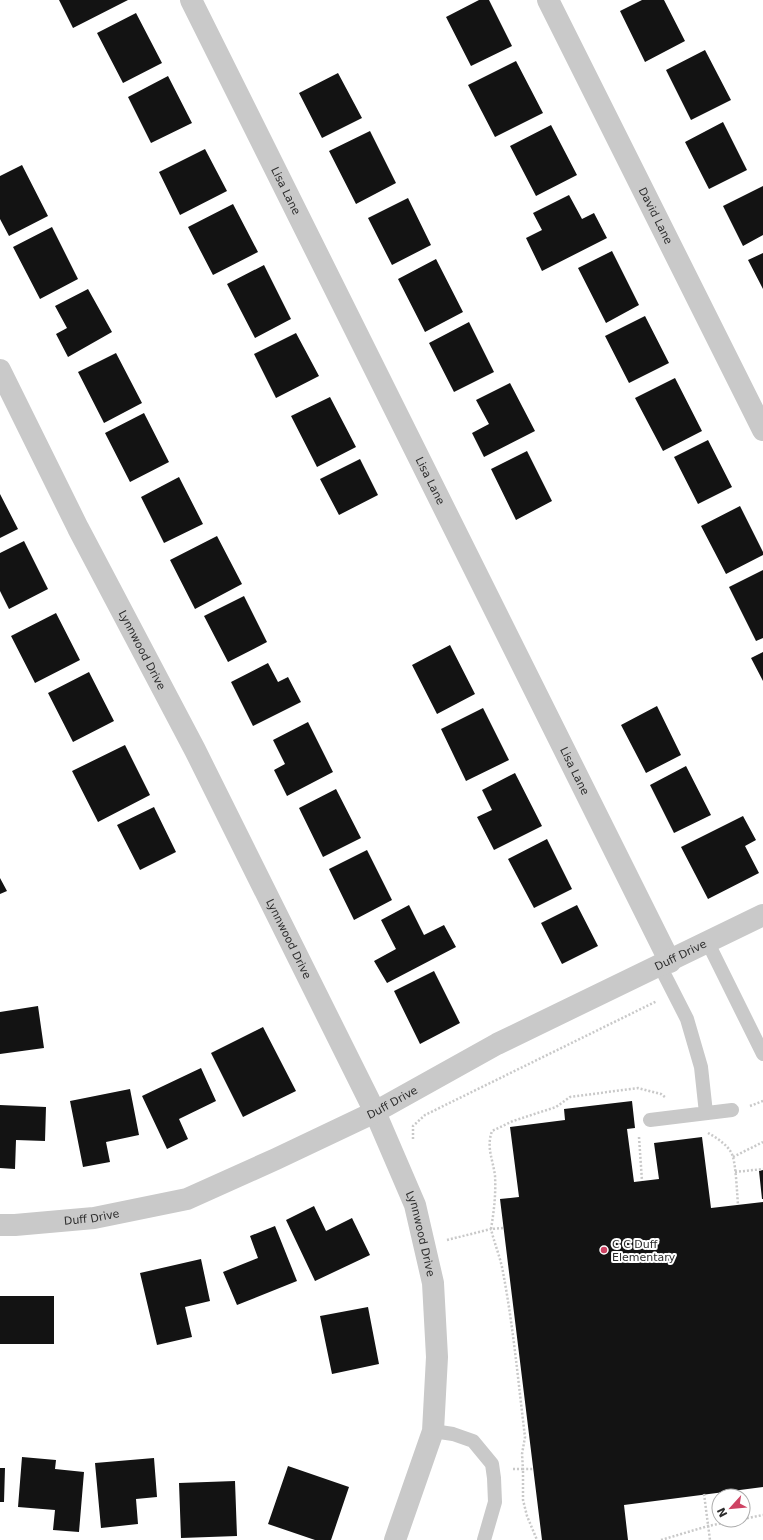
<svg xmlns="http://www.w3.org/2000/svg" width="763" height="1540" viewBox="0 0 763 1540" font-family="'DejaVu Sans',sans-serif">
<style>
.building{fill:#131313}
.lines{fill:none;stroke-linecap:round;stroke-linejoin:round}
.path{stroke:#c9c9c9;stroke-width:2.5;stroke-dasharray:2 2;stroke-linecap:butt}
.service{stroke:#c9c9c9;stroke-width:14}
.minor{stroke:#c9c9c9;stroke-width:22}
.poi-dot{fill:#ce4363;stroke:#fff;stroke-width:1.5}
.labels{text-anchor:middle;stroke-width:4;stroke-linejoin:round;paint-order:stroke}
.street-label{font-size:11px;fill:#2c2c2c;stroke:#fff}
.poi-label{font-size:11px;fill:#2c2c2c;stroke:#fff;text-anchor:start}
</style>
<rect width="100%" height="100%" fill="#fff"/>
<path class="building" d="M59 0H128L73 28Z
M479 0H489L512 46 471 66 446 17Z
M642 0H664L685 41 645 62 620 11Z
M136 13 162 63 123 83 97 33Z
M705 50 731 100 691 120 666 70Z
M516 61 543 113 495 137 468 85Z
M338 73 362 118 322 138 299 93Z
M168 76 192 123 151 143 128 97Z
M723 122 747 170 709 189 685 142Z
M551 125 577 175 536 196 510 146Z
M370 131 396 183 356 204 329 151Z
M205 149 227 191 180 215 159 172Z
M22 165 48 216 9 236 0 219V176Z
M763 186V235L743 246 723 206Z
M569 195 582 219 594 213 607 238 542 271 526 238 542 230 533 213Z
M408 198 431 245 392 265 368 218Z
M233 204 258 252 213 275 188 227Z
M52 227 78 279 40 299 13 247Z
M612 251 639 305 606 323 578 268Z
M763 253V289L748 260Z
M436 259 463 312 425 332 398 279Z
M264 265 291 319 255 338 227 284Z
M88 289 112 332 68 357 56 334 67 328 55 306Z
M645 316 669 363 629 383 605 336Z
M469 322 494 372 454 392 429 343Z
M296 333 319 376 276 398 254 354Z
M116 353 142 403 104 423 78 372Z
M675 378 702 431 663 451 635 398Z
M510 383 535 431 484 457 472 433 489 424 476 400Z
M330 397 356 447 317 467 291 416Z
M144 413 169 462 130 482 105 433Z
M708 440 732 487 698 504 674 457Z
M527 451 552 501 516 520 491 469Z
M360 459 378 495 339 515 320 479Z
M179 477 203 524 164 543 141 497Z
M0 494 18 529 0 538Z
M740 506 763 552V555L726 574 701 526Z
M217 536 242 584 195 609 170 560Z
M24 541 48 589 9 609 0 591V553Z
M763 570V638L756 641 729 587Z
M244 596 267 642 228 662 204 616Z
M56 613 80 660 35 683 11 636Z
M450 645 475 694 437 714 412 665Z
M763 652V681L751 658Z
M268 663 278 682 288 677 301 702 253 726 231 682Z
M89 672 114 721 73 742 48 693Z
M657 706 681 755 646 773 621 725Z
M483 708 509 760 466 781 441 729Z
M308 722 333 772 287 796 274 770 285 764 273 740Z
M125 745 150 795 98 822 72 771Z
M686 766 711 815 674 833 650 785Z
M515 773 542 826 494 850 477 817 492 810 482 790Z
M336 789 361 838 323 857 299 808Z
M154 807 176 852 140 870 117 825Z
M743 816 756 840 745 846 759 873 708 899 681 847Z
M547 839 572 889 534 908 508 859Z
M367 850 392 900 354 920 329 869Z
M0 878 7 891 0 894Z
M409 905 424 935 444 925 456 947 387 983 374 961 396 949 381 920Z
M577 905 598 946 562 964 541 923Z
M434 971 460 1023 420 1044 394 991Z
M38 1006 44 1048 0 1054V1012Z
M263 1027 296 1091 243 1117 211 1053Z
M201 1068 216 1101 179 1119 188 1139 167 1149 142 1096Z
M130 1089 139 1135 106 1142 110 1162 83 1167 70 1101Z
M632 1101 635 1128 627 1129 634 1182 659 1179 654 1143 702 1137 711 1208 763 1202V1487L624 1505 628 1540H542L500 1199 519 1197 510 1127 565 1120 564 1109Z
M0 1105 46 1107 45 1141 16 1140 15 1169 0 1168Z
M763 1170V1199H762L759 1171Z
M314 1206 326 1231 352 1218 370 1255 315 1281 286 1220Z
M275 1226 297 1281 237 1305 223 1272 258 1258 250 1236Z
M201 1259 210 1301 185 1307 192 1337 157 1345 140 1273Z
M0 1296H54V1344H0Z
M368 1307 379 1364 332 1374 320 1316Z
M22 1457 56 1460 55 1469 84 1472 79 1532 53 1530 55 1510 18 1507Z
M154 1458 157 1497 136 1499 138 1524 101 1528 95 1463Z
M288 1466 349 1487 331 1540H315L268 1524Z
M0 1468H5L4 1502H0Z
M235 1481 237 1536 181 1538 179 1483Z"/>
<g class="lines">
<path class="path" d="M750 1106 763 1101
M708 1133C717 1138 730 1146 733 1157 736 1168 737 1192 738 1205
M639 1137 642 1181
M413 1139V1126L425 1115 657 1001
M733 1157 763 1142
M735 1172 763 1169
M503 1228 491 1229C494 1211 496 1194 495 1176 493 1159 486 1148 492 1131L513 1121 556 1107 570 1097 638 1088 661 1094 666 1098
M447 1240 491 1229C494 1242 499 1254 502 1267 513 1323 518 1380 525 1437L522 1454 523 1469H533
M513 1469H523V1500L527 1516 537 1540
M704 1494 710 1540
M743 1519 763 1515
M661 1540 708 1526 738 1520"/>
<path class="service" d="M708 943 763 1054
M660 966 687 1019 701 1067 706 1113
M650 1120 732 1110
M433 1431 453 1434 473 1441 492 1464 494 1478 495 1502 484 1540"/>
<g class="minor">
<path id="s1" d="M191 0 670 962"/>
<path id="s2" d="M548 0 763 430"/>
<path id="s3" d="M0 370 78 528 195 750 375 1112 415 1205 433 1283 437 1357 433 1431 395 1540"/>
<path id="s4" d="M0 1225H15L94 1218 187 1199 276 1159 375 1112 497 1044 763 915"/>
</g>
</g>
<circle class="poi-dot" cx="604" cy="1250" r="4"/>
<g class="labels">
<g class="street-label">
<text dy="4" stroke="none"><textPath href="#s1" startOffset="213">Lisa Lane</textPath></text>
<text dy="4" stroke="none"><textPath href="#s2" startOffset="241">David Lane</textPath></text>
<text dy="4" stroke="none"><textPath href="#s1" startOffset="537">Lisa Lane</textPath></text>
<text dy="4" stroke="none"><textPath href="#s3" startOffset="314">Lynnwood Drive</textPath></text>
<text dy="4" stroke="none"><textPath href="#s1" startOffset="861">Lisa Lane</textPath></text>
<text dy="4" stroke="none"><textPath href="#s3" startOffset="638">Lynnwood Drive</textPath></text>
<text dy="4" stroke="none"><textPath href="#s4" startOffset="740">Duff Drive</textPath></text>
<text dy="4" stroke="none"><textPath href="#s4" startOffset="416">Duff Drive</textPath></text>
<text dy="4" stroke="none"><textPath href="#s4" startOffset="92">Duff Drive</textPath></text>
<text dy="4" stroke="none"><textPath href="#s3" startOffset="962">Lynnwood Drive</textPath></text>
</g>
<g class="poi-label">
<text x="612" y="1248">C C Duff<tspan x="612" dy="13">Elementary</tspan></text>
</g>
</g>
<g transform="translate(731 1508) rotate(243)"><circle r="19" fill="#ffffff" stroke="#ababab"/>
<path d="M0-3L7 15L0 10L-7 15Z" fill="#ce4363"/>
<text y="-6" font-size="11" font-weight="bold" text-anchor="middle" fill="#2c2c2c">N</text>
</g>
</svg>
